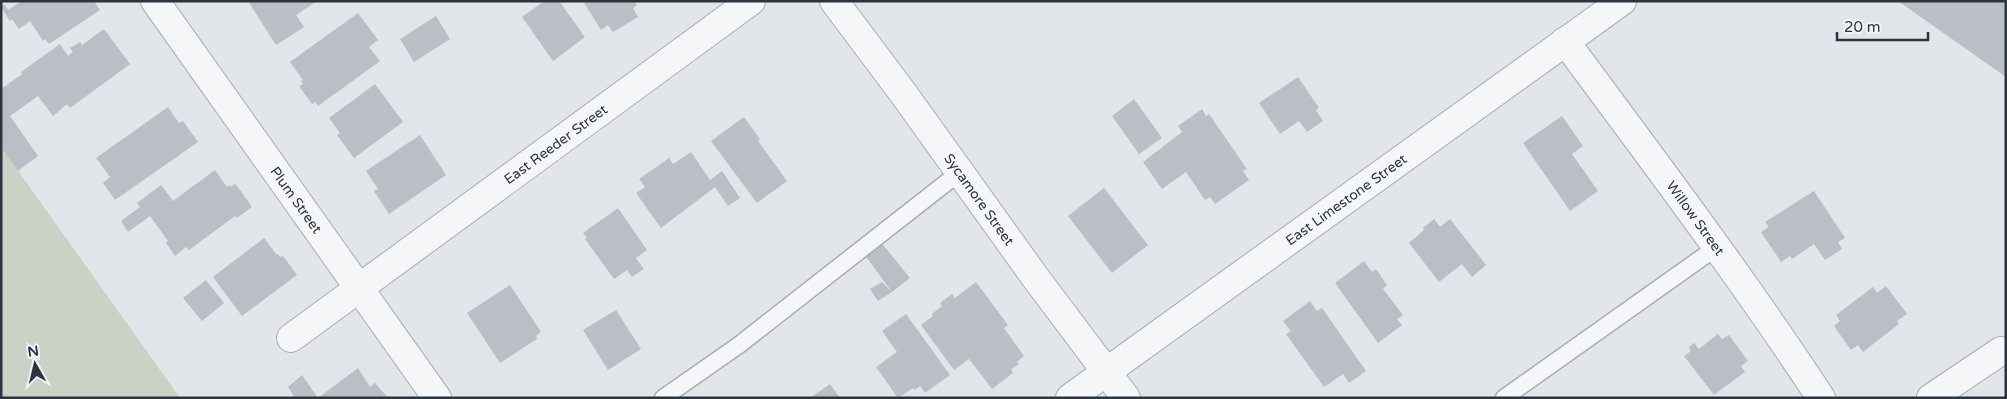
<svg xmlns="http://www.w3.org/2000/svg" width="2007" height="399" viewBox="0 0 2007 399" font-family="'Varela Round',sans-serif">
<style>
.green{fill:#c9d2c4}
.building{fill:#babfc5}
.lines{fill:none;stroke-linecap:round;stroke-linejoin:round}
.service-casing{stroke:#a8adb3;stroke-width:19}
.minor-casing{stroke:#a8adb3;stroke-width:30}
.service{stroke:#f4f6f8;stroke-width:16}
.minor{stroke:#f4f6f8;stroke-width:28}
.labels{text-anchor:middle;stroke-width:4;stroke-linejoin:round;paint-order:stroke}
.street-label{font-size:14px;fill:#2c353f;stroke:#f1f4f7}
</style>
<rect width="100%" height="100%" fill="#e2e5e9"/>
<path class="green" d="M1 147 180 398H1Z"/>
<path class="building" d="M22 1H94L100 10 49 44 45 39 43 41 30 21 19 29 12 19 10 21 1 7 4 4 8 10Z
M248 1H317L296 15 304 27 276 45Z
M544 1H559L585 37 553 61 522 17Z
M583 1H635L637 5 633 8 638 17 613 32 608 25 601 30Z
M1898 1H2006V77Z
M358 13 378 40 369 47 380 61 318 106 315 102 312 104 299 86 303 84 301 81 303 80 290 62Z
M436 16 450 39 414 62 400 39Z
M104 29 130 64 70 108 67 104 53 116 38 96 10 116 38 156 18 171 1 148V89L22 74 21 72 60 44 68 56 73 52 70 48 80 42 82 45Z
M1298 77 1319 108 1316 110 1323 121 1307 132 1299 121 1280 134 1259 103Z
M375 84 403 122 354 158 337 135 340 133 329 118Z
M1134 99 1162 138 1139 154 1112 116Z
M168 107 179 123 183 121 198 142 115 200 103 183 110 177 96 158Z
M1202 109 1206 116 1209 114 1247 169 1243 171 1249 180 1215 204 1210 197 1205 200 1186 172 1162 189 1143 162 1182 132 1178 126Z
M1562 116 1583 146 1572 154 1598 191 1570 211 1523 143Z
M744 117 760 139 758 141 787 181 757 203 711 141Z
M420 135 446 175 389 214 374 191 378 189 366 171Z
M691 152 710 180 722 171 740 198 728 206 715 187 661 228 636 193 645 187 639 179 669 158 673 164Z
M215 170 227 187 229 185 231 187 235 183 252 207 237 218 235 216 189 250 186 247 175 256 166 243 168 241 150 216 128 232 121 221 140 207 137 203 161 185 173 201Z
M1104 188 1148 245 1112 273 1068 216Z
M1814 191 1845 238 1838 242 1842 249 1825 260 1814 244 1792 259 1790 256 1781 262 1761 232 1769 227 1765 222Z
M618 208 647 250 636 258 644 269 632 277 627 270 614 279 585 239 587 238 583 233Z
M1434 219 1440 227 1450 219 1486 265 1472 277 1462 264 1439 282 1409 243 1424 230 1423 228Z
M264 238 277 255 278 254 280 257 283 256 297 275 242 316 213 277Z
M880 241 910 278 892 292 864 254Z
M1364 261 1372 272 1376 269 1387 285 1383 289 1403 315 1397 319 1402 325 1378 343 1335 283Z
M206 280 224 303 202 321 183 298Z
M882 282 892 292 878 301 870 289Z
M976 282 1008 325 1004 328 1024 356 1017 362 1019 364 1011 369 1013 373 992 389 969 359 954 370 921 325 933 316 932 314 942 306 940 303 952 294 955 298Z
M510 285 541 332 536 336 537 339 500 363 467 313Z
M1886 286 1907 314 1897 321 1899 324 1863 352 1858 345 1851 350 1834 326 1840 321 1836 315 1873 287 1877 293Z
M1310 301 1317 311 1322 308 1366 371 1349 383 1343 374 1324 387 1286 334 1291 331 1283 321Z
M616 310 641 349 608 370 583 330Z
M906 314 950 375 925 393 920 386 914 390 913 388 898 398 876 367 897 352 882 331Z
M1718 334 1722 339 1729 335 1748 361 1741 366 1745 372 1714 395 1684 356 1691 351 1689 347 1694 343 1699 349Z
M358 368 370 387 375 383 388 398H318Z
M302 375 318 398H295L288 387Z
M830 384 840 398H810Z"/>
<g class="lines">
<defs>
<path id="service" d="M663 398 739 345 960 172
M1504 398 1717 247"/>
<g id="minor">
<path id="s1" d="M155 1 437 398"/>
<path id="s2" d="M834 1 903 93 1035 277 1126 398"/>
<path id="s3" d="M1565 41C1652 159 1741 276 1821 398"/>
<path id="s4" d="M291 338 751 1"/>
<path id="s5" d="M1070 398 1622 1"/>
<path d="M1931 398 2001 351"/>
</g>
</defs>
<use href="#service" class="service-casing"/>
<use href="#minor" class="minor-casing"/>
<use href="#service" class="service"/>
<use href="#minor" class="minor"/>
</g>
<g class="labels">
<g class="street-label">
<text dy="5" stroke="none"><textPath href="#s4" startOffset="328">East Reeder Street</textPath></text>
<text dy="5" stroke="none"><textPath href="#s5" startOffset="340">East Limestone Street</textPath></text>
<text dy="5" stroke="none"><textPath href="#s1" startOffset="244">Plum Street</textPath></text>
<text dy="5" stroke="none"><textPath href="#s2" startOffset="246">Sycamore Street</textPath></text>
<text dy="5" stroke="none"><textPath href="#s3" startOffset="220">Willow Street</textPath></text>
</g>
</g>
<rect width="2007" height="399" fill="none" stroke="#2c353f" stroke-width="5"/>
<g transform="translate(35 364) rotate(352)" stroke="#f1f4f7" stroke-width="4" paint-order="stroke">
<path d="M0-4L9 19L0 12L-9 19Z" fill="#2c353f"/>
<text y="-8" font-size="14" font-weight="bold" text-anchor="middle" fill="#2c353f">N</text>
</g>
<path d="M1837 32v8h91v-8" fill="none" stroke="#2c353f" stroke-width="2.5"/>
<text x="1844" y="32" font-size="15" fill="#2c353f" stroke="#f1f4f7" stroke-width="4" paint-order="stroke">20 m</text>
</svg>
